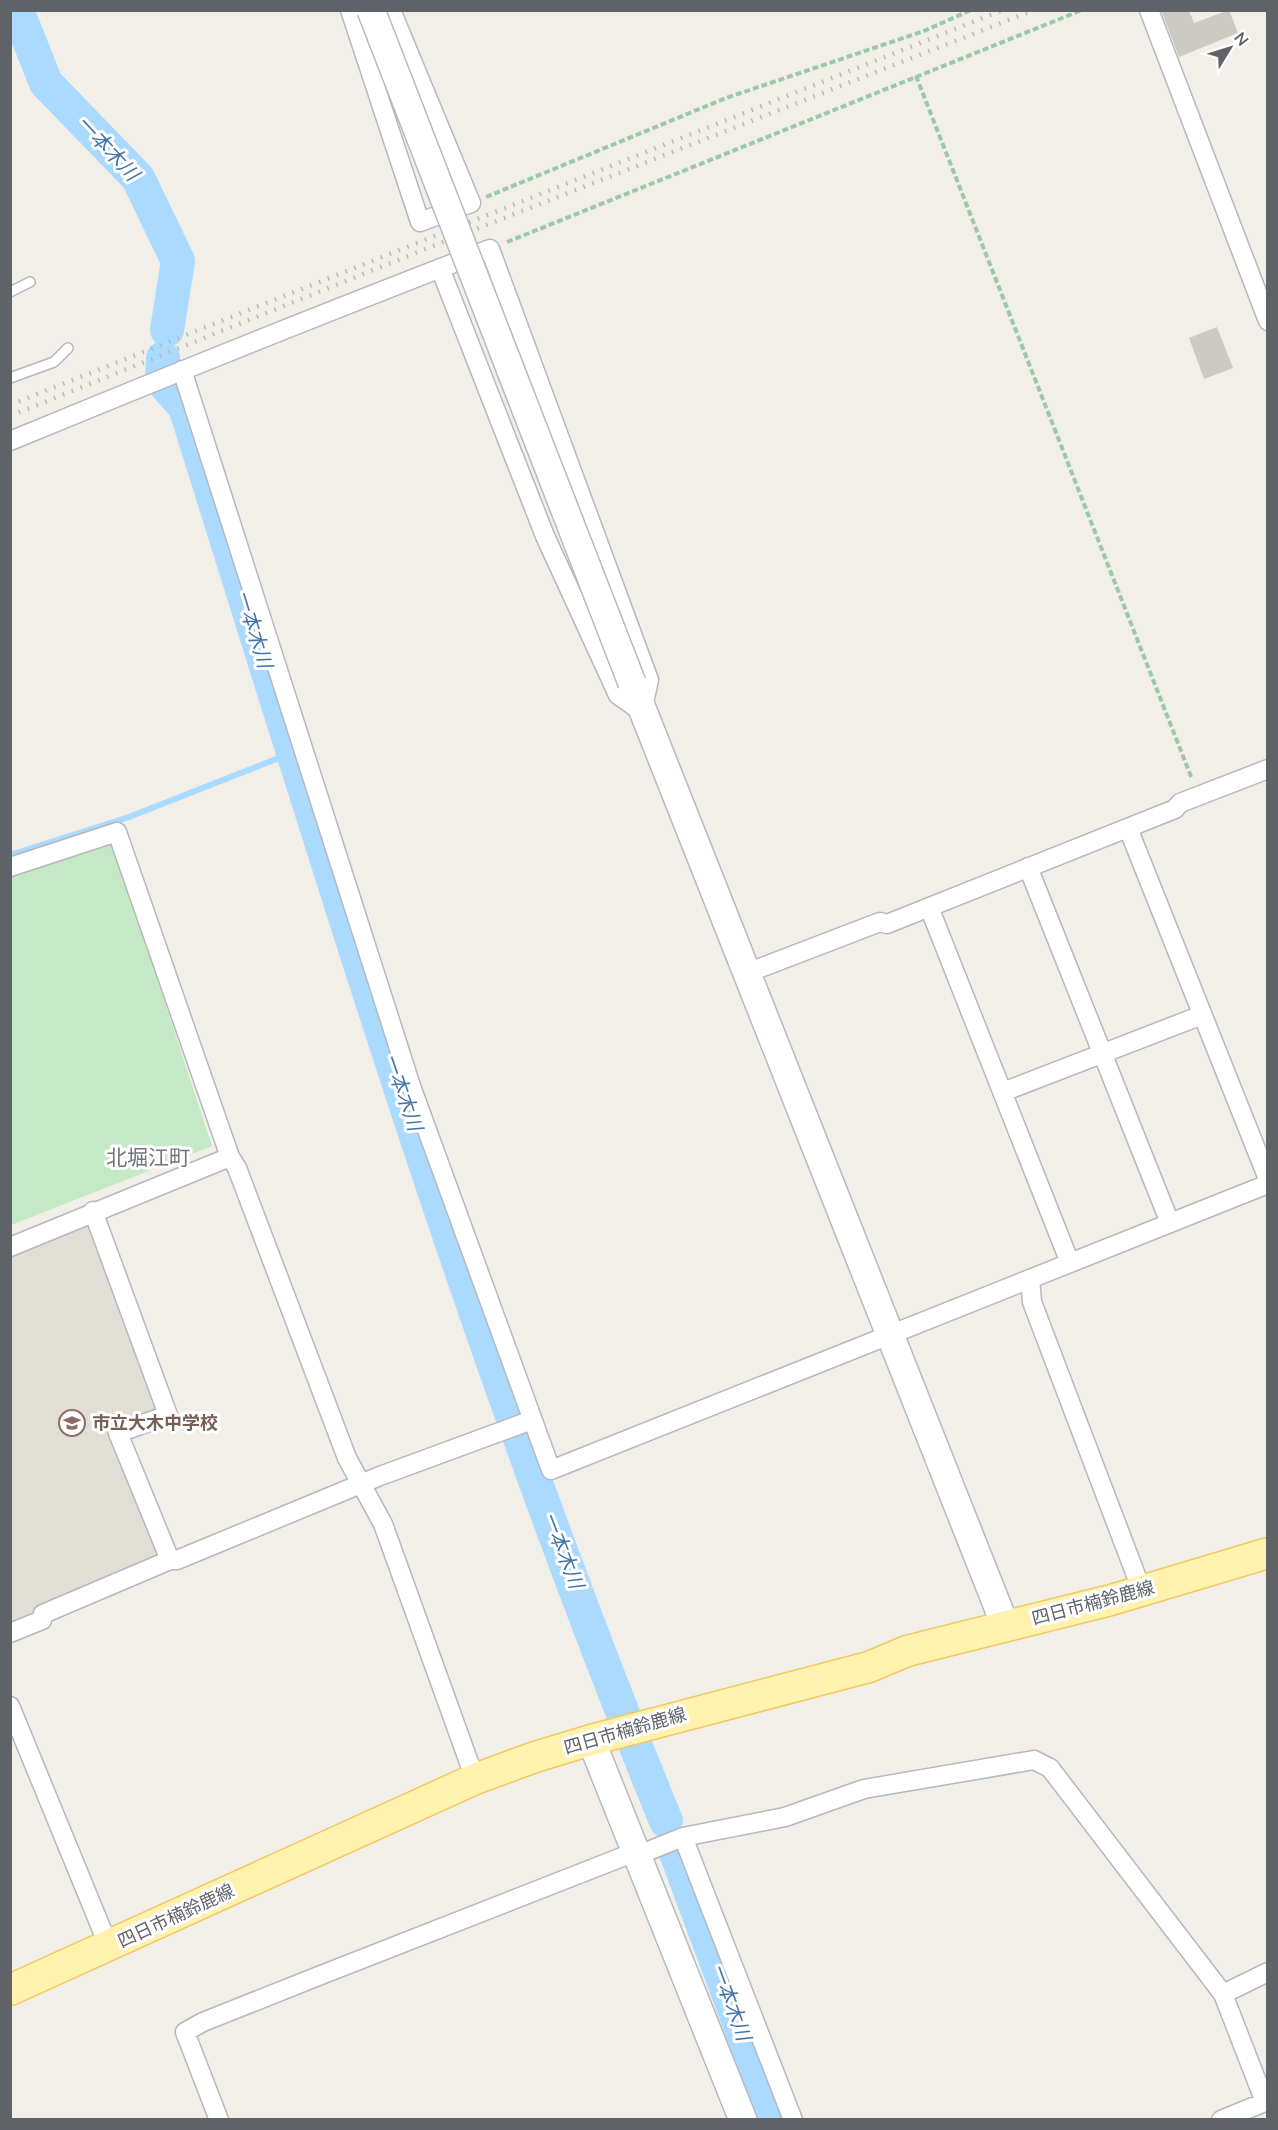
<svg xmlns="http://www.w3.org/2000/svg" width="1278" height="2130" viewBox="0 0 1278 2130" font-family="Mulish,'Noto Sans JP',sans-serif">
<style>
.education{fill:#e1ded6}
.green{fill:#c5e8c5}
.lines{fill:none;stroke-linecap:round;stroke-linejoin:round}
.stream{stroke:#aadaff;stroke-width:6}
.river{stroke:#aadaff;stroke-width:34}
.building{fill:#cccac5}
.lane-casing{stroke:#b5b8bc;stroke-width:12}
.street-casing{stroke:#b5b8bc;stroke-width:21}
.secondary-casing{stroke:#b6babf;stroke-width:30}
.primary-casing{stroke:#f2c960;stroke-width:33}
.path{stroke:#9cc7a9;stroke-width:4;stroke-dasharray:6 3;stroke-linecap:butt}
.lane{stroke:#fff;stroke-width:9}
.street{stroke:#fff;stroke-width:18}
.secondary{stroke:#fff;stroke-width:27}
.primary{stroke:#fff2af;stroke-width:30}
.rail{stroke:#b6b7b8;stroke-width:4.5;stroke-dasharray:1.5 8;stroke-linecap:butt}
.secondary-bridge-casing{stroke:#b6babf;stroke-width:30;stroke-linecap:butt}
.secondary-bridge{stroke:#fff;stroke-width:27}
.labels{text-anchor:middle;stroke-width:6;stroke-linejoin:round;paint-order:stroke}
.education-label{font-size:18px;font-weight:bold;fill:#785e54;stroke:#fff;text-anchor:start}
.street-label{font-size:18px;fill:#5f6368;stroke:#fff}
.water-label{font-size:20px;font-style:italic;fill:#4174aa;stroke:#fff}
.quarter-label{font-size:21px;fill:#70757a;stroke:#fff}
</style>
<rect width="100%" height="100%" fill="#f1efe8"/>
<path class="education" d="M85 1223 92 1228 157 1408 153 1416 113 1432 158 1551 154 1560 11 1622V1253Z"/>
<path class="green" d="M111 838 212 1146 11 1225V872Z"/>
<g class="lines">
<path class="stream" d="M10 855 129 817 284 756"/>
<path class="river" d="M17 10 46 83 138 178 178 261 167 330
M163 358 162 381 185 407C334 882 477 1360 666 1821
M675 1850 775 2120"/>
</g>
<path class="building" d="M1161 10H1189L1194 23 1229 10 1238 33 1179 57Z
M1217 327 1233 368 1204 379 1189 338Z"/>
<g class="lines">
<defs>
<path id="lane" d="M10 292 30 282
M10 378 54 362 68 348"/>
<path id="street" d="M350 10 420 222 471 203 391 10
M1149 10 1268 321
M182 370 411 1086 551 1470 1268 1184
M10 441C170 375 329 311 490 249L649 680 642 712 618 695 545 536 440 268
M1128 828 1268 1179
M10 867 117 832 230 1157 237 1168 347 1458 383 1524 475 1779
M1028 867 1170 1223
M929 907 1070 1263
M747 973 880 922 887 924 1175 809 1180 803 1268 769
M1003 1092 1202 1015
M93 1211 168 1415 118 1433 170 1560
M10 1247 230 1157
M1030 1279 1032 1302 1142 1591
M10 1633 42 1620 43 1614 170 1560H177L380 1476 532 1420
M10 1706 109 1947
M683 1837 793 2120
M636 1856 683 1837 785 1817 864 1789 1034 1760 1050 1768 1223 1994 1265 2102 1221 2120
M1223 1994 1268 1972
M219 2120 185 2032 203 2022 316 1977 635 1852"/>
<path id="secondary" d="M632 683 1005 1625
M591 1740 743 2120"/>
<path id="primary" d="M10 1990 475 1779 535 1757 591 1740 869 1667 907 1651 1111 1600 1268 1553"/>
</defs>
<use href="#lane" class="lane-casing"/>
<use href="#street" class="street-casing"/>
<use href="#secondary" class="secondary-casing"/>
<use href="#primary" class="primary-casing"/>
<path class="path" d="M916 76 1192 779
M486 197 726 98 924 31 971 10
M507 242 1082 10"/>
<use href="#lane" class="lane"/>
<use href="#street" class="street"/>
<use href="#secondary" class="secondary"/>
<use href="#primary" class="primary"/>
<path class="rail" d="M10 405 1003 10
M10 416 428 248 1034 10"/>
<defs>
<path id="secondary-bridge" d="M371 10 632 683"/>
</defs>
<use href="#secondary-bridge" class="secondary-bridge-casing"/>
<use href="#secondary-bridge" class="secondary-bridge"/>
</g>
<defs>
<symbol id="school-ring" viewBox="-11 -11 22 22"><circle r="9.5" fill="#fff" stroke="#8d6e63" stroke-width="1.5"/><path d="M0-5L7-2L0 1L-7-2ZM-4 1L0 2.5L4 1V4Q0 6-4 4Z" fill="#8d6e63"/></symbol>
</defs>
<g fill-rule="evenodd">
<use href="#school-ring" x="57" y="1408" width="30" height="30"/>
</g>
<g class="labels">
<g class="education-label">
<text x="92" y="1429">市立大木中学校</text>
</g>
<g class="street-label">
<text transform="translate(1093 1603) rotate(-15)" y="6">四日市楠鈴鹿線</text>
<text transform="translate(625 1731) rotate(-16)" y="6">四日市楠鈴鹿線</text>
<text transform="translate(176 1916) rotate(-25)" y="6">四日市楠鈴鹿線</text>
</g>
<g class="water-label">
<text transform="translate(108 148) rotate(47)" y="7">一本木川</text>
<text transform="translate(254 629) rotate(73)" y="7">一本木川</text>
<text transform="translate(403 1092) rotate(71)" y="7">一本木川</text>
<text transform="translate(563 1550) rotate(69)" y="7">一本木川</text>
<text transform="translate(731 2002) rotate(70)" y="7">一本木川</text>
</g>
<g class="quarter-label">
<text x="148" y="1165">北堀江町</text>
</g>
</g>
<rect width="1278" height="2130" fill="none" stroke="#5f6368" stroke-width="24"/>
<g transform="translate(1230 48) rotate(52)" stroke="#ffffff" stroke-width="4.5" paint-order="stroke">
<path d="M0-4.5L10 22L0 15L-10 22Z" fill="#5f6368"/>
<text y="-9" font-size="16" font-weight="bold" text-anchor="middle" fill="#5f6368">N</text>
</g>
</svg>
